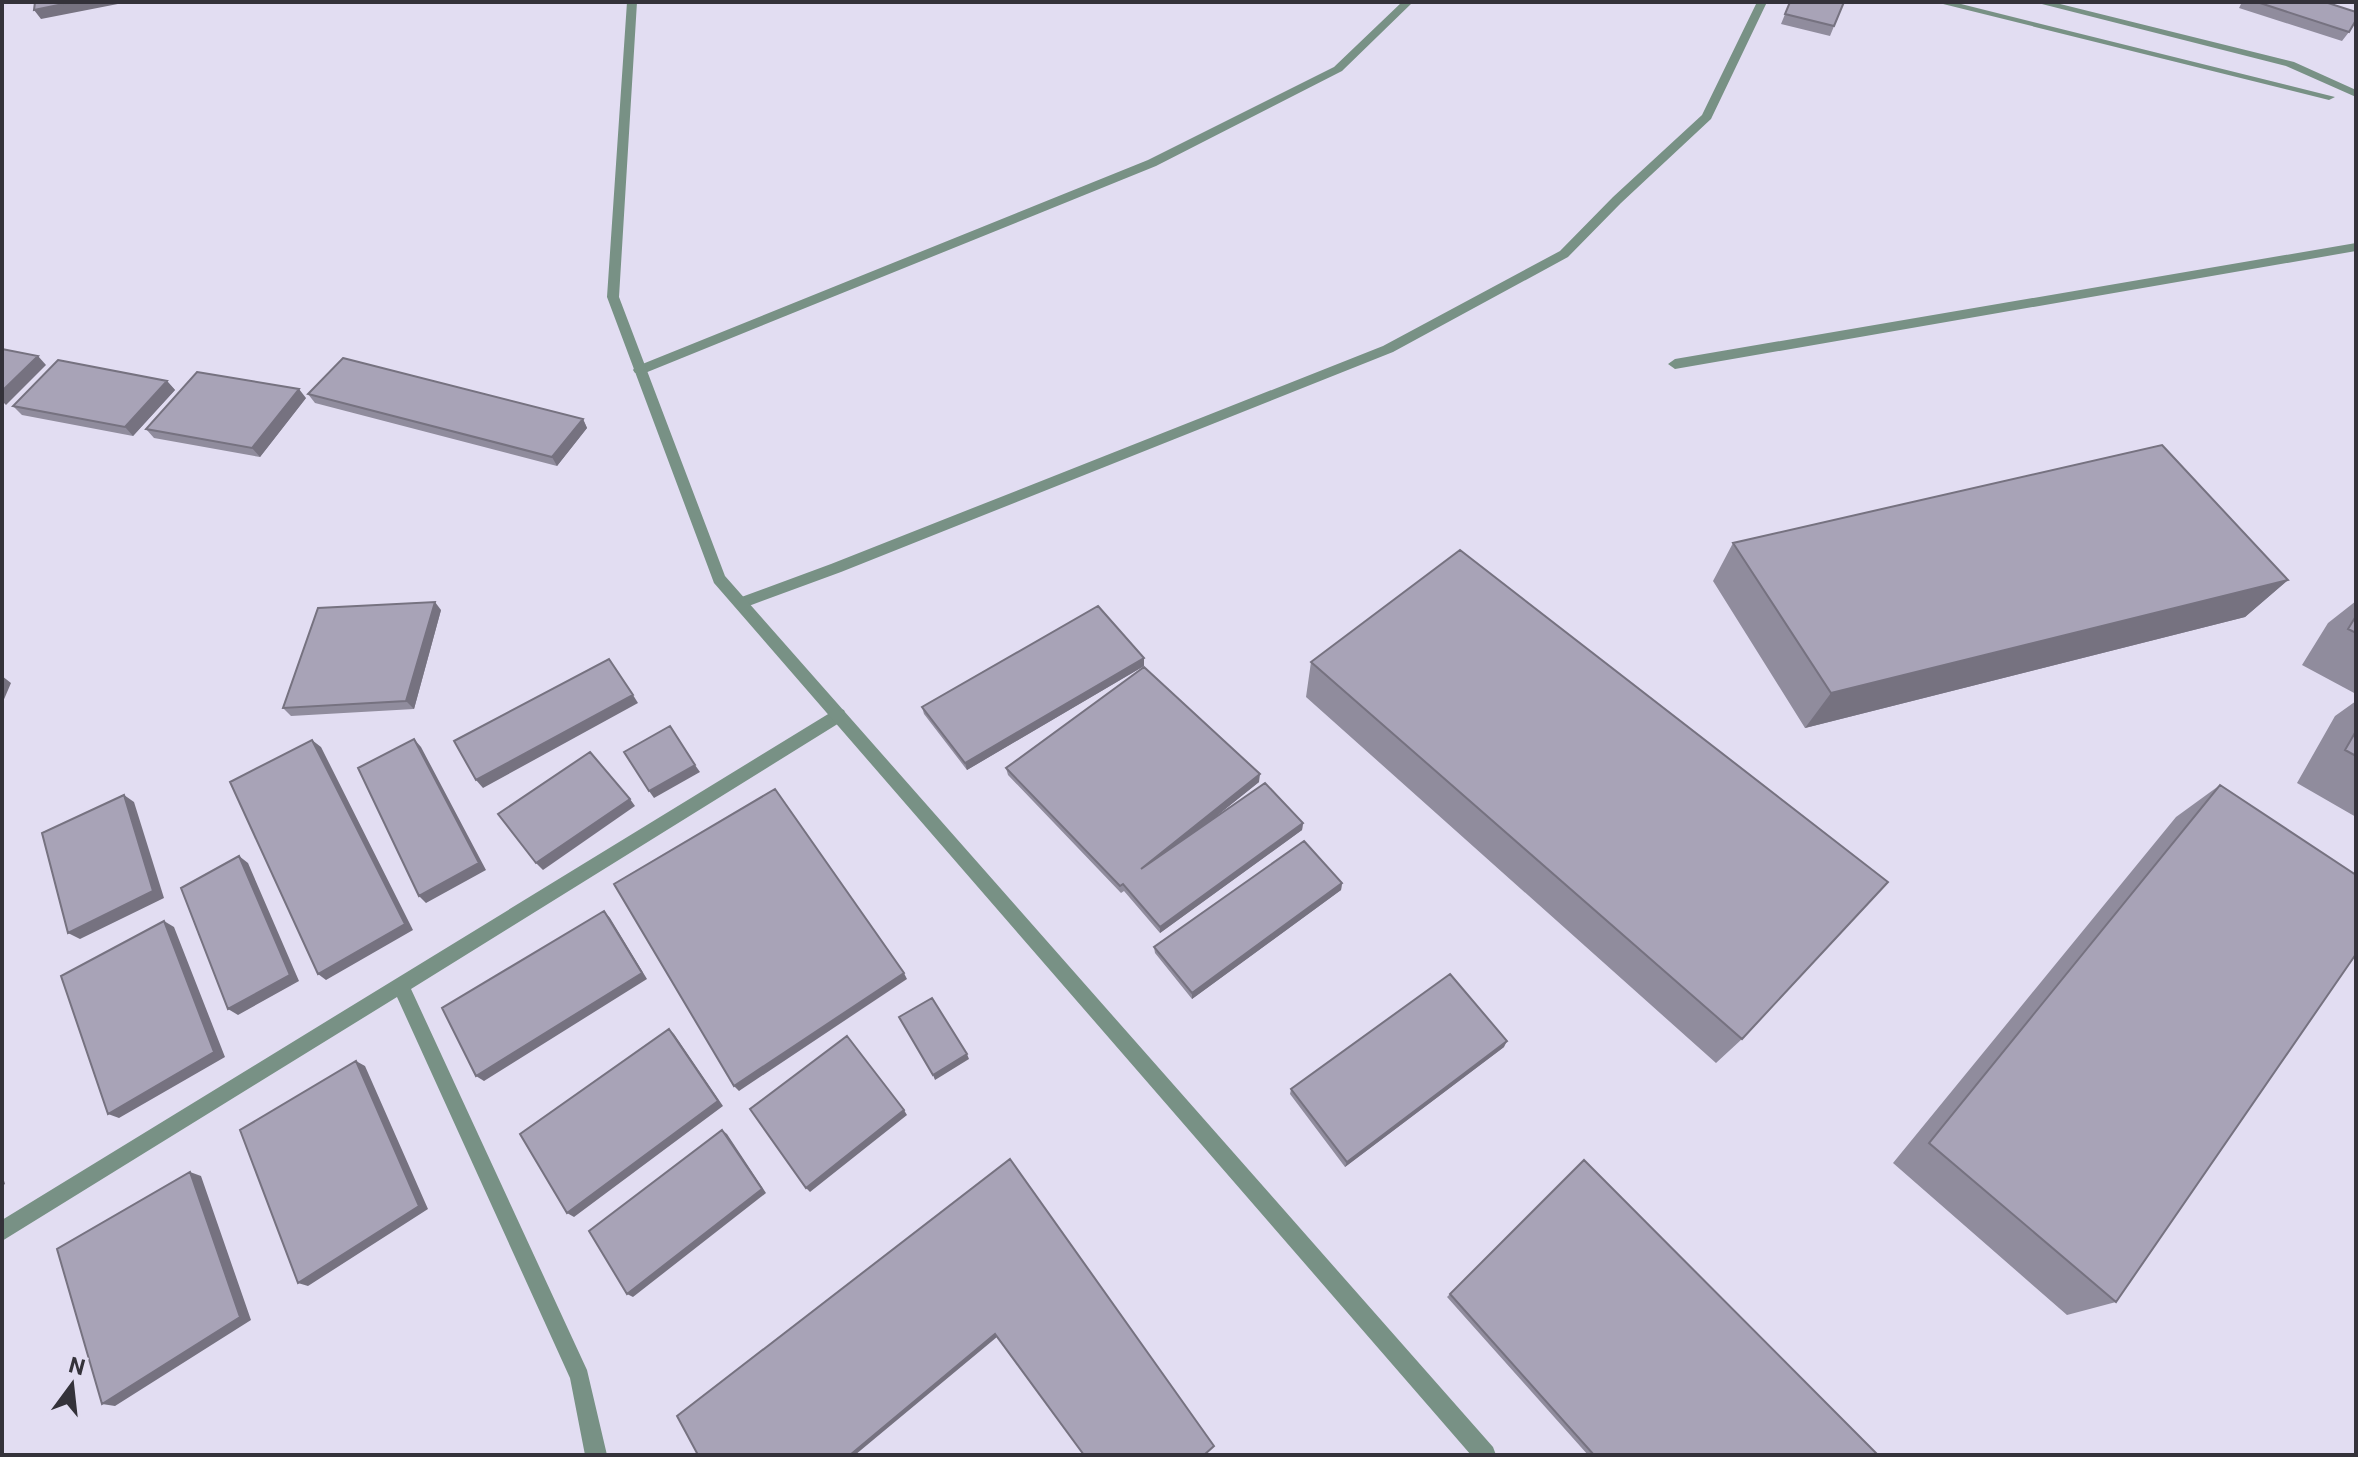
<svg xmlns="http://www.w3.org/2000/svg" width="2358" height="1457" viewBox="0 0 2358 1457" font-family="Roboto,sans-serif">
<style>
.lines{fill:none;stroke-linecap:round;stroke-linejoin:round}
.service{fill:#789185;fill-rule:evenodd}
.minor{fill:#789185;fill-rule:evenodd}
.wall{fill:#908c9d}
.shaded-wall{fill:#767280}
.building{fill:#a8a3b7;stroke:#767280;stroke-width:2}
</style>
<rect width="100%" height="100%" fill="#e2ddf2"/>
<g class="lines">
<path class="service" d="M1402 2H1413L1342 71 1156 166 645 373H635L633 370 635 367 1148 160 1334 67Z
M1757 2H1767L1711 119 1621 203 1568 257 1393 352 841 572 746 607H736L733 603 736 599 831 564 1383 346 1560 251 1613 197 1702 115Z
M2034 2H2052L2294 62 2356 90V97L2286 66Z
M2356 243V251L1675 369 1668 364 1675 359Z
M838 708 844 710 846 715 844 720 411 989 587 1370 607 1455H585L570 1378 397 997 2 1241V1220Z"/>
<path class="minor" d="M627 2H637L619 297 725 576 1493 1447 1496 1455H1471L714 583 607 297Z
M1935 2H1953L2335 97 2329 100Z"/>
</g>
<path class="wall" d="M1790 2H1844L1830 36 1781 24Z
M2242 2H2325L2349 32 2342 41 2239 8Z
M167 381 175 390 133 436 22 415 13 406Z
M308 394 583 419 587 428 557 466 315 403Z
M306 398 260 457 154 438 146 429Z
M1733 543 2288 580 2245 617 1805 728 1713 581Z
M2356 601V694L2302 665 2328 623Z
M441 610 414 709 291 716 283 708Z
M1311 662 1742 1039 1716 1063 1306 697Z
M1144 666 967 770 924 714 922 707Z
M2356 701V817L2297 783 2335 716Z
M1006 768 1259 782 1205 825 1303 823 1302 830 1160 933 1124 891 1121 893 1008 775Z
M2220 785 2116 1302 2067 1315 1893 1163 2176 817Z
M1342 883 1341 890 1192 999 1155 953 1154 947Z
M1504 1047 1345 1167 1290 1094 1291 1089Z
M1584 1160 1878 1455H1588L1447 1297Z"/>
<path class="shaded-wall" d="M73 2H128L41 19 34 10Z
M38 356 46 365 6 405 2 401V391Z
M167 381 175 390 133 436 125 427Z
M299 389 306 398 260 457 252 448Z
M583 419 587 428 557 466 552 457Z
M2288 580 2245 617 1805 728 1831 693Z
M435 602 441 610 414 709 406 701Z
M1144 658V666L967 770 965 763Z
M2 676 11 683 2 704Z
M633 695 638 703 483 788 476 780Z
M414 739 421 747 486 870 426 903 419 896Z
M312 740 321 747 413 930 326 980 318 974Z
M695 765 700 772 654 798 649 791Z
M1260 774 1259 782 1142 876 1141 869Z
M124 795 134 802 164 898 80 939 68 933Z
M630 799 635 806 543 870 536 863Z
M1303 823 1302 830 1160 933V927Z
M239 856 248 863 299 981 238 1015 228 1009Z
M1342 883 1341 890 1192 999V993Z
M604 911 610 918 647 979 484 1081 476 1076Z
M164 921 174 927 225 1057 119 1118 108 1114Z
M904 973 907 979 739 1091 734 1086Z
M669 1029 674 1034 723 1106 574 1217 567 1213Z
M1507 1041 1504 1047 1345 1167 1347 1162Z
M967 1054 969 1059 935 1080 933 1075Z
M356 1061 365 1066 428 1209 308 1286 298 1283Z
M904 1110 907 1115 810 1192 806 1188Z
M722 1130 727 1134 766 1193 633 1297 627 1294Z
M190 1172 201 1176 251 1320 115 1406 102 1404Z
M2 1174 5 1184 2 1186Z
M995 1334 997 1337 855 1455H850Z"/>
<path class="building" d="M35 2H73L34 10Z
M1790 2H1844L1834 26 1785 14Z
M2257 2H2325L2356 12V20L2349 32Z
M2 349 38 356 2 391Z
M343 358 583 419 552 457 308 394Z
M58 360 167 381 125 427 13 406Z
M197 372 299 389 252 448 146 429Z
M2162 445 2288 580 1831 693 1733 543Z
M1460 550 1888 882 1742 1039 1311 662Z
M435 602 406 701 283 708 318 608Z
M1098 606 1144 658 965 763 922 707Z
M2356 616V633L2348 629Z
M609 659 633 695 476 780 454 741Z
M1144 667 1260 774 1141 869 1265 783 1303 823 1160 927 1123 884 1120 886 1006 768Z
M670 726 695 765 649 791 624 752Z
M2356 731V756L2345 750Z
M414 739 479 863 419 896 358 768Z
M312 740 405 924 318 974 230 782Z
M590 752 630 799 536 863 498 814Z
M2220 785 2356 875V954L2116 1302 1929 1143Z
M775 789 904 973 734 1086 614 884Z
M124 795 153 891 68 933 42 833Z
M1304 841 1342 883 1192 993 1154 947Z
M239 856 290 975 228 1009 181 888Z
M604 911 642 973 476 1076 442 1008Z
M164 921 214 1052 108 1114 61 976Z
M1450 974 1507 1041 1347 1162 1291 1089Z
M932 998 967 1054 933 1075 899 1017Z
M669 1029 718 1101 567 1213 520 1134Z
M847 1036 904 1110 806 1188 750 1109Z
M356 1061 419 1206 298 1283 240 1130Z
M722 1130 762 1189 627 1294 589 1231Z
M1010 1159 1214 1446 1204 1455H1084L995 1334 850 1455H698L677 1416Z
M1584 1160 1878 1455H1594L1450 1294Z
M190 1172 240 1317 102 1404 57 1249Z"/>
<rect width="2358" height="1457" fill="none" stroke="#34323a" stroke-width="8"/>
<g transform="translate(72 1385) rotate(15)" stroke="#e2ddf2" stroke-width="6" paint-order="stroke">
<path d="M0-6L14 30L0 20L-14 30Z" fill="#34323a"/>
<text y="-12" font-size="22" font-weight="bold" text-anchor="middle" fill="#34323a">N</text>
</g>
</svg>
